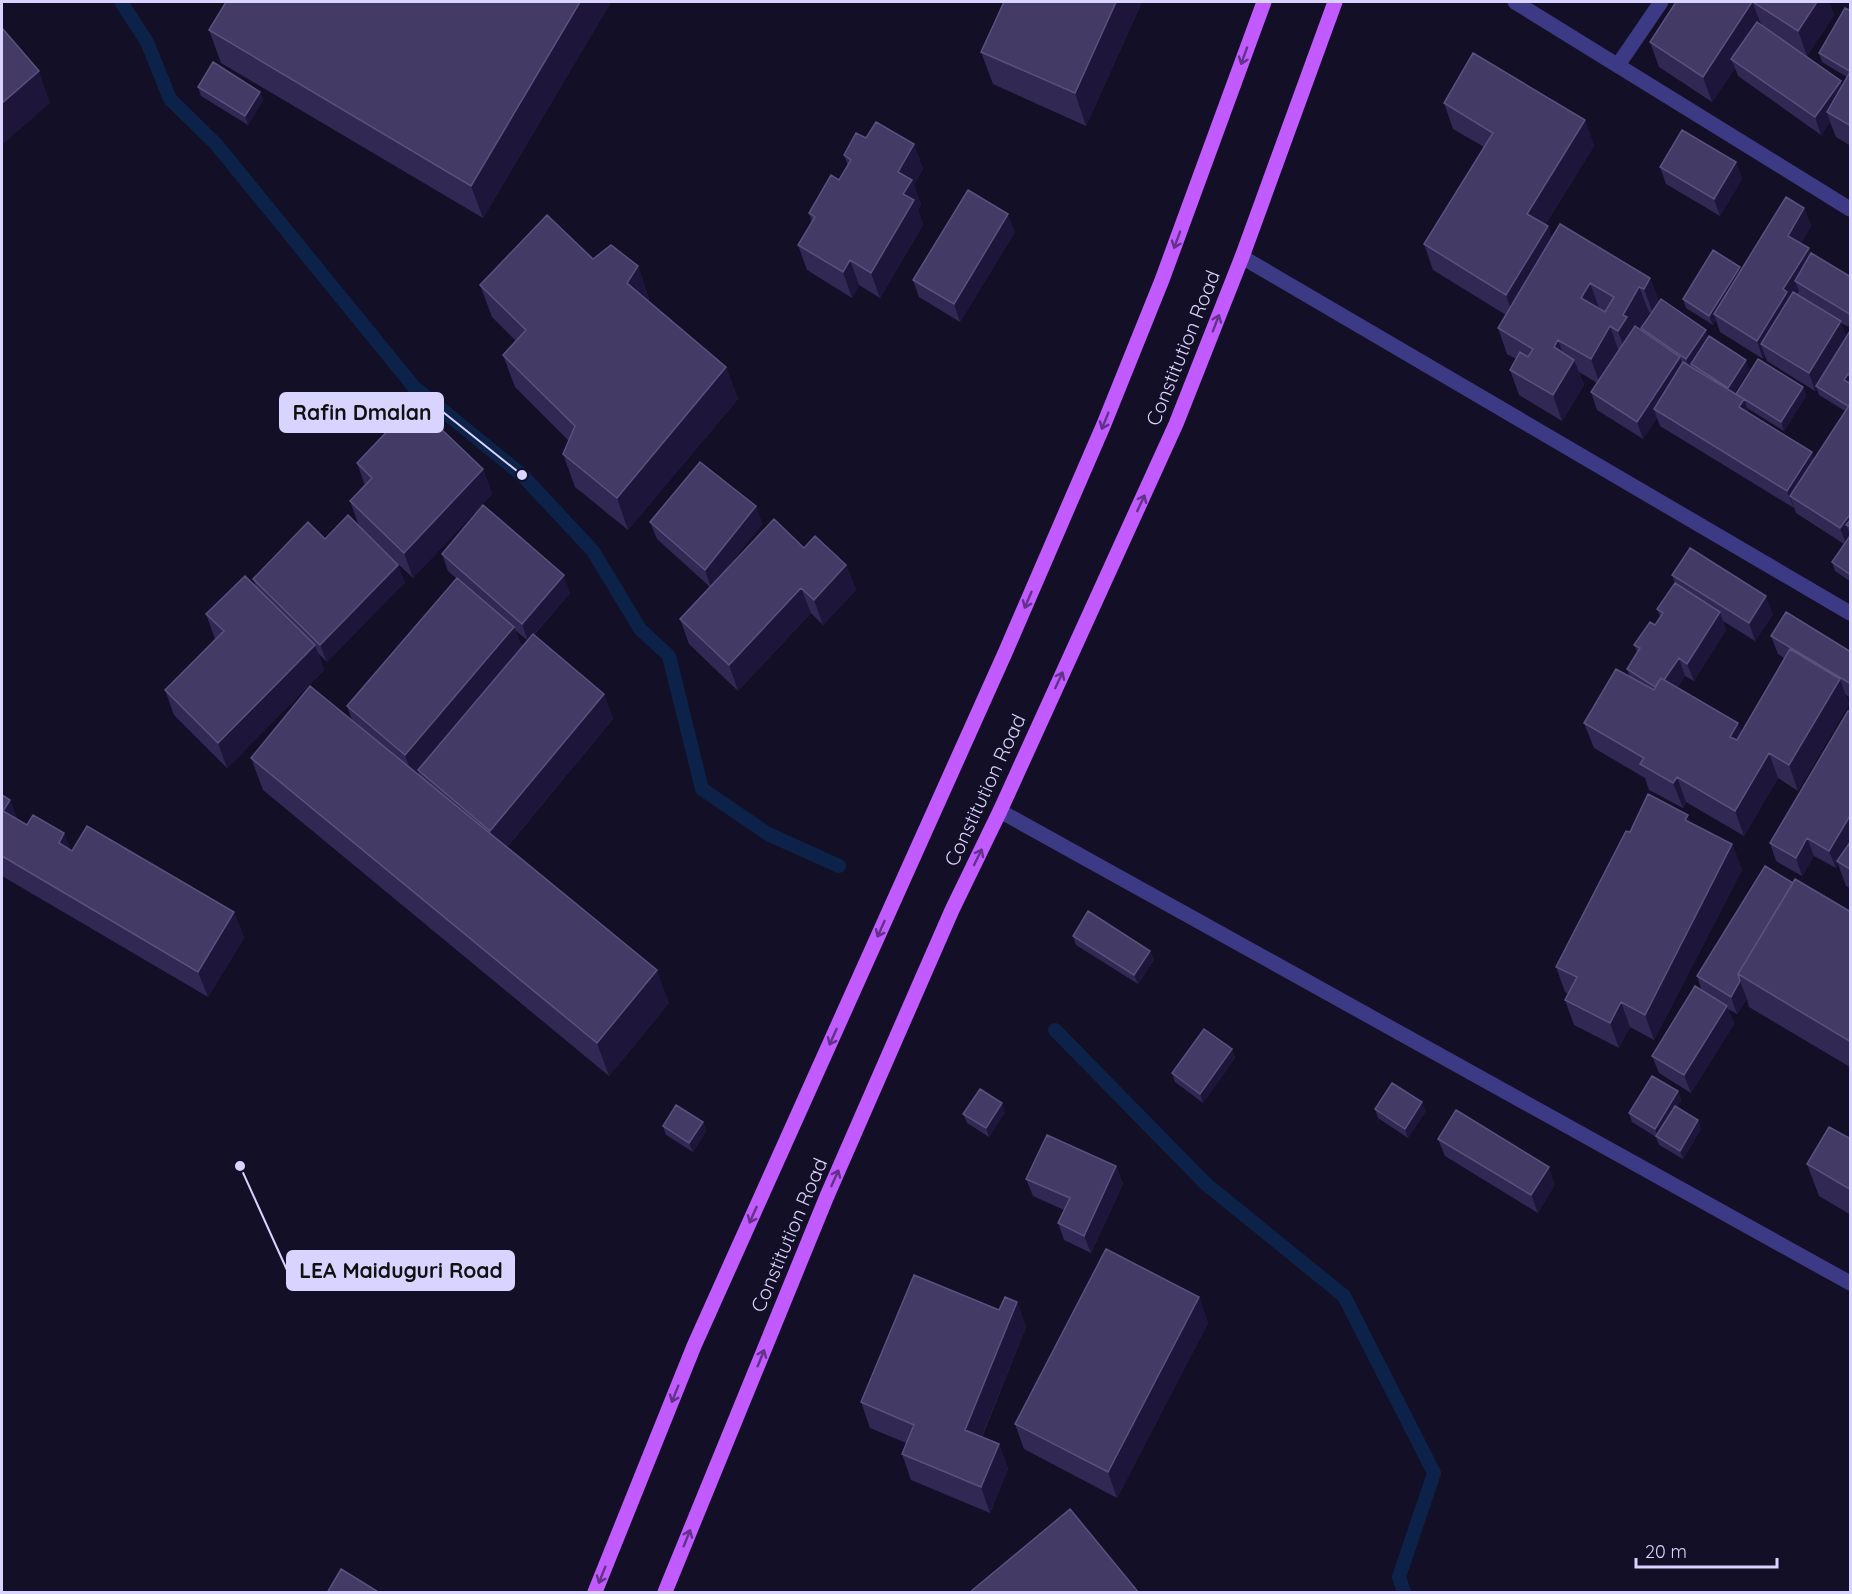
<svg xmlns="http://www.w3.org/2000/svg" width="1852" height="1594" viewBox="0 0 1852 1594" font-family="Quicksand,sans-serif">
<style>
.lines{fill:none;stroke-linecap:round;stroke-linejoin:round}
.stream{stroke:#0c2248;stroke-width:14}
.minor{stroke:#3d3a85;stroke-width:15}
.tertiary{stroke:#3d3a85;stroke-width:15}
.primary{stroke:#c25bff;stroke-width:15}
.wall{fill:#312854;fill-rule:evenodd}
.shaded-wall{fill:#1d163a}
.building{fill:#433a66;stroke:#5a527e;stroke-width:1.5;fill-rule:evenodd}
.oneway{stroke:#623188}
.labels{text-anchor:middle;stroke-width:5;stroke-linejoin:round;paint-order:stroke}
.street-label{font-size:20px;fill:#d9d4ff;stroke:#130f26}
.leader{fill:none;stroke:#d9d4ff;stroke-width:2}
.callout-dot{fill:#d9d4ff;stroke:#130f26;stroke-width:2}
.callout{fill:#d9d4ff;stroke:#d9d4ff;stroke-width:2}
.callout-label{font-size:21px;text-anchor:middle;font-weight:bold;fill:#111}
</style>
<rect width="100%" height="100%" fill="#130f26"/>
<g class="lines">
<path class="stream" d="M121 2 147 42 170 99 216 144 414 387 522 475 593 551 640 629 669 656 702 789 768 834 839 866
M1055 1030 1206 1184 1344 1296 1434 1473 1399 1577 1404 1592"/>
<path class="minor" d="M1618 65 1661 2
M1242 257 1850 613
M1000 811 1850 1283"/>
<path class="tertiary" d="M1515 2 1850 209"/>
<path class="primary" d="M595 1592 694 1346 1005 653 1104 424 1162 280 1264 2
M665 1592 827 1196 952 910 1000 811 1176 424 1242 257 1335 2"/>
</g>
<path class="wall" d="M611 2 483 218 221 63 209 30Z
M1004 2H1142L1086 126 993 84 981 52Z
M1676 2H1829L1834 15 1807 56 1781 39 1842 85 1847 77 1822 62 1819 53 1851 11V146L1836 137 1830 122 1821 135 1738 76 1735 68 1712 102 1659 67 1650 42Z
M198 87 260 92 263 100 248 125 201 96Z
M1444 103 1585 120 1594 146 1545 225 1552 237 1650 278 1659 302 1708 338 1749 369 1734 393 1736 394 1803 387 1806 396 1784 431 1747 408 1749 413 1812 452 1814 459 1845 411 1819 395 1817 389 1815 391 1767 361 1765 356 1763 359 1720 332 1716 320 1713 325 1686 308 1683 299 1740 267 1741 270 1804 208 1811 226 1801 243 1811 254 1851 277V328L1841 323 1846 336 1851 331V582L1835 571 1832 562 1844 544 1796 513 1794 507V508L1660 426 1657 418 1643 439 1597 410 1591 392 1597 383 1579 372 1584 385 1562 421 1519 395 1510 370 1516 359 1507 354 1498 328 1506 315 1433 270 1424 244 1484 147 1453 129ZM1649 312 1651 313 1641 328 1643 332 1639 329Z
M866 138 914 144 923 169 914 185 921 205 918 210 923 225 880 298 859 285 852 298 807 270 798 245 812 223 809 213 839 180 848 166 844 155Z
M1736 162 1742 179 1720 216 1666 184 1660 167Z
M1015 232 960 322 919 297 913 280Z
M593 259 638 266 649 299 648 301 726 367 738 399 628 530 575 487 563 454 569 441 515 387 503 355 516 341 492 317 480 285Z
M357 463 483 469 492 494 413 578 381 548 405 582 327 662 318 653 324 670 227 768 174 715 165 690 215 639 206 614 256 587 253 579 325 539 359 526 350 501 365 486Z
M756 506 762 524 721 575 804 548 846 565 856 590 823 625 811 613 738 691 689 644 680 619 710 587 657 539 650 522Z
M442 554 570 593 534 635 604 694 613 719 507 847 669 1003 609 1076 263 790 251 758 352 720 347 706 457 579 448 571ZM515 630 527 640 522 647Z
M1672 575 1773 614 1755 641 1723 621 1726 630 1694 681 1685 676 1677 688 1742 732 1784 658 1778 654 1771 636 1851 652V698L1846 695 1849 704 1798 791 1778 778 1744 836 1686 802 1683 808 1649 790 1645 778 1594 748 1584 723 1630 677 1627 669 1637 652 1634 645 1655 625 1660 617 1657 609 1675 583Z
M1848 711 1851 870V889L1846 886 1838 864 1836 868 1814 856 1802 876 1776 861 1770 843Z
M2 795 10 800 17 819 27 825 64 833 70 850 234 912 244 938 208 997 2 876Z
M1691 823 1732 844 1742 870 1654 1040 1630 1027 1619 1048 1574 1025 1565 1000 1568 994 1565 992 1556 967 1630 832Z
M1793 883 1851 912V1070L1850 1067 1749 1007 1747 999 1737 1014 1728 1009 1734 1024 1691 1093 1659 1073 1652 1056 1702 991 1697 976Z
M1073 936 1150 951 1154 960 1138 984 1076 945Z
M1232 1049 1235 1058 1203 1103 1175 1082 1172 1073Z
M1678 1091 1681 1100 1677 1107 1698 1120 1701 1129 1683 1159 1659 1145 1656 1137 1632 1122 1629 1113Z
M1375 1109 1426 1111 1408 1138 1378 1118Z
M1005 1112 989 1137 967 1123 963 1114Z
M703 1122 706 1131 693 1152 666 1135 663 1126Z
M1851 1136V1215L1819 1196 1807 1164 1849 1138Z
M1438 1139 1555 1184 1538 1213 1445 1156Z
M1116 1166 1123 1184 1091 1253 1064 1240 1058 1223 1064 1210 1033 1196 1026 1179Z
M1199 1297 1208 1323 1117 1498 1024 1449 1015 1424Z
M1017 1302 1026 1327 982 1437 999 1444 1008 1469 990 1513 911 1480 902 1454 906 1443 870 1428 861 1402 999 1310Z"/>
<path class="shaded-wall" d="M580 2H611L483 218 471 186Z
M1116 2H1142L1086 126 1075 93Z
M1752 2 1762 26 1731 59 1735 68 1712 102 1703 77Z
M1817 2H1829L1834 15 1807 56 1798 31Z
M39 71 50 103 2 145V103Z
M1841 81 1847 98 1827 112 1830 122 1821 135 1815 117Z
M260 92 263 100 248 125 245 116Z
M1585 120 1594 146 1536 239 1527 214Z
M914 144 923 169 914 185 921 205 918 210 923 225 880 298 871 273 903 194 898 172Z
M1736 162 1742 179 1720 216 1714 199Z
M1804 208 1811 226 1795 253 1788 236Z
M1008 214 1015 232 960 322 954 304Z
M1548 226 1557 252 1515 320 1506 295Z
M1809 248 1815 265 1795 281 1799 291 1791 303 1761 344 1765 356 1763 359 1757 341 1783 289Z
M850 260 859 285 852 298 843 272Z
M638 266 649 299 638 315 627 283Z
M1740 267 1744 276 1714 314 1716 320 1713 325 1709 316Z
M1650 278 1659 303 1653 314 1644 289Z
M1590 283 1599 308 1581 298Z
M1639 287 1649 312 1634 337 1627 356 1618 331 1623 315Z
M1841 321 1847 339 1816 386 1817 389 1815 391 1809 373Z
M1610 326 1619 352 1600 384 1591 359Z
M1706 330 1709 339 1689 368 1686 359Z
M1558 340 1567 365 1554 347Z
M1680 357 1686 374 1654 409 1657 418 1643 439 1637 422Z
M1574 360 1584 385 1562 421 1553 395Z
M1746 360 1749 369 1731 397 1728 388Z
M726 367 738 399 628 530 617 498Z
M1848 374 1851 381V384L1844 380Z
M1803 387 1806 396 1784 431 1781 422Z
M1744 399 1750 417 1739 407Z
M1812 452 1818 470 1790 496 1794 507V508L1787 491Z
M483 469 492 494 413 578 404 553Z
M756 506 762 524 711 587 705 570Z
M1851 513V527L1846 525 1851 536V540L1847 546 1840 528Z
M398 565 405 582 327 662 320 645Z
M846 565 856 590 823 625 814 600Z
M564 575 570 593 528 641 522 624Z
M801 588 811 613 738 691 729 665Z
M1766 596 1773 614 1755 641 1749 623Z
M1720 612 1726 630 1694 681 1687 664Z
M514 627 524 653 418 770 419 774 414 780 405 755Z
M315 645 324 670 227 768 218 743Z
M1679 658 1685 676 1665 707 1659 689Z
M1840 679 1849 704 1798 791 1789 765Z
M604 694 613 719 499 856 490 831Z
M1738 723 1748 748 1730 737Z
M1769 753 1778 778 1744 836 1735 811Z
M1677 777 1686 802 1683 808 1673 783Z
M10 800 19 825 3 811Z
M1851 814V843L1837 861 1838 864 1836 868 1829 851Z
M1688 815 1697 840 1685 820Z
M64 833 73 859 59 843Z
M1807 838 1814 856 1802 876 1796 858Z
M1732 844 1742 870 1654 1040 1645 1015Z
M234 912 244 938 208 997 198 972Z
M1150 951 1154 960 1138 984 1134 975Z
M657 970 669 1003 609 1076 597 1043Z
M1740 981 1747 999 1737 1014 1731 997Z
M1621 1002 1630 1027 1619 1048 1610 1023Z
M1727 1006 1734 1024 1691 1093 1684 1075Z
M1232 1049 1235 1058 1203 1103 1200 1094Z
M1678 1091 1681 1100 1658 1138 1655 1129Z
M1422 1102 1426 1111 1408 1138 1405 1129Z
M1002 1103 1005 1112 989 1137 986 1128Z
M1698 1120 1701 1129 1683 1159 1680 1151Z
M703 1122 706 1131 693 1152 689 1143Z
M1116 1166 1123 1184 1091 1253 1084 1236Z
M1549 1167 1555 1184 1538 1213 1531 1195Z
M1199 1297 1208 1323 1117 1498 1108 1472Z
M1017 1302 1026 1327 974 1455 965 1430Z
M999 1444 1008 1469 990 1513 981 1487Z"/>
<path class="building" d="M226 2H580L471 186 209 30Z
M1004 2H1116L1075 93 981 52Z
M1676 2H1752L1703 77 1650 42Z
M1753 2H1817L1798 31Z
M1845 8 1851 11V72L1819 53Z
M1757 22 1841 81 1815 117 1731 59Z
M2 28 39 71 2 103Z
M1473 53 1585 120 1527 214 1548 226 1506 295 1424 244 1493 133 1444 103Z
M213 62 260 92 245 116 198 87Z
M1850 72H1851V126L1827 112Z
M876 122 914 144 898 172 912 180 903 194 914 200 871 273 850 260 843 272 798 245 815 217 809 213 831 175 839 180 851 160 844 155 856 133 866 138Z
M1682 130 1736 162 1714 199 1660 167Z
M968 190 1008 214 954 304 913 280Z
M1786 197 1804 208 1788 236 1809 248 1783 289 1787 292 1757 341 1714 314Z
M547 215 593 259 611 245 638 266 627 283 726 367 617 498 563 454 575 426 503 355 526 330 480 285Z
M1560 224 1650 278 1644 289 1639 287 1623 315 1627 317 1618 331 1610 326 1591 359 1558 340 1554 347 1574 360 1553 395 1510 370 1520 352 1528 357 1533 349 1498 328ZM1590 283 1614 297 1605 312 1581 298Z
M1713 250 1740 267 1709 316 1683 299Z
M1811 253 1851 277V315L1795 281Z
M1793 292 1841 321 1809 373 1761 344Z
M1661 299 1706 330 1686 359 1641 328Z
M1635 326 1680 357 1637 422 1591 392Z
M1850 331 1851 376 1848 374 1844 380 1851 384V404H1850L1848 406 1816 386Z
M1709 336 1746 360 1728 388 1691 364Z
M1758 359 1803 387 1781 422 1736 394Z
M1683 362 1744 399 1739 407 1812 452 1787 491 1654 409Z
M414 403 483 469 404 553 350 501 372 478 357 463Z
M1851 404V513L1840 528 1790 496 1850 404Z
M700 462 756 506 705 570 650 522Z
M483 505 564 575 522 624 442 554Z
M348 515 398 565 320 645 253 579 308 522 325 539Z
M774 519 804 548 815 536 846 565 814 600 801 588 729 665 680 619Z
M1851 519V527L1846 525Z
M1850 536 1851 537V575L1832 562Z
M1690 548 1766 596 1749 623 1672 575Z
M245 576 315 645 218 743 165 690 224 631 206 614Z
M457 578 514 627 405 755 347 706Z
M1675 583 1720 612 1687 664 1679 658 1664 680 1661 678 1655 687 1627 669 1640 648 1634 645 1650 622 1655 625 1663 613 1657 609Z
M1786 612 1851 652V684L1771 636Z
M533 634 604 694 490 831 418 770Z
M1790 649 1840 679 1789 765 1769 753 1735 811 1677 777 1673 783 1640 764 1644 758 1584 723 1616 669 1654 690 1661 678 1738 723 1730 737 1737 740Z
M310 686 657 970 597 1043 251 758Z
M1848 711 1851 712V814L1829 851 1807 838 1796 858 1770 843Z
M1648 794 1688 815 1685 820 1732 844 1645 1015 1621 1002 1610 1023 1565 1000 1577 977 1556 967 1626 831 1630 832Z
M2 795 10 800 3 811 27 825 33 815 64 833 59 843 72 851 87 826 234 912 198 972 2 856Z
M1851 841V870L1837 861Z
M1765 866 1793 883 1738 974 1740 981 1731 997 1697 976Z
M1795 879 1851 912V1042L1738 974Z
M1088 911 1150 951 1134 975 1073 936Z
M1695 986 1727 1006 1684 1075 1652 1056Z
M1204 1029 1232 1049 1200 1094 1172 1073Z
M1652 1076 1678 1091 1655 1129 1629 1113Z
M1392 1083 1422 1102 1405 1129 1375 1109Z
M980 1089 1002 1103 986 1128 963 1114Z
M676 1105 703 1122 689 1143 663 1126Z
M1675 1106 1698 1120 1680 1151 1656 1136Z
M1456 1110 1549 1167 1531 1195 1438 1139Z
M1829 1127 1849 1138 1851 1135V1190L1807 1164Z
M1047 1135 1116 1166 1084 1236 1058 1223 1070 1198 1026 1179Z
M1106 1249 1199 1297 1108 1472 1015 1424Z
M914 1275 999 1310 1005 1297 1017 1302 965 1430 999 1444 981 1487 902 1454 914 1425 861 1402Z
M1070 1509 1139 1593H969Z
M341 1569 380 1593H327Z"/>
<defs><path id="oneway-shaft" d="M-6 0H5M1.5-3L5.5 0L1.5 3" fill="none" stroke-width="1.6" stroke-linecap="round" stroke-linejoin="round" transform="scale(1.5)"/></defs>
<g class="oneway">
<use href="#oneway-shaft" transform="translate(1244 56) rotate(110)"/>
<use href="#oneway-shaft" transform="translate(1177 240) rotate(110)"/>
<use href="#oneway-shaft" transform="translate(1216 323) rotate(-69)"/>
<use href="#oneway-shaft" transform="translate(1105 421) rotate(112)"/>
<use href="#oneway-shaft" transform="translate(1141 503) rotate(-65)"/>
<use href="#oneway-shaft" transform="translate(1028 600) rotate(113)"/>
<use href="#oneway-shaft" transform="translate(1059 680) rotate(-65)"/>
<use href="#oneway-shaft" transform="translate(978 857) rotate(-64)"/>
<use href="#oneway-shaft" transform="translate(881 929) rotate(114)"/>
<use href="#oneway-shaft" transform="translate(833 1037) rotate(114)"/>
<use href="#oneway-shaft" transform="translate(835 1178) rotate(-66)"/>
<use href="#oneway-shaft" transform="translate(753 1215) rotate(114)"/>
<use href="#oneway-shaft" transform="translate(761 1358) rotate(-68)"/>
<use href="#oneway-shaft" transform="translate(675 1394) rotate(112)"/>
<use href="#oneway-shaft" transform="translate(687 1538) rotate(-68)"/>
<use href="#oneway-shaft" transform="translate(602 1575) rotate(112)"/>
</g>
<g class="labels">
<g class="street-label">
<text transform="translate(1183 348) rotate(-68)" y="7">Constitution Road</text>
<text transform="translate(985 790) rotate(-65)" y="7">Constitution Road</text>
<text transform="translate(789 1235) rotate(-67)" y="7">Constitution Road</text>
</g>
</g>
<path class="leader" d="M522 475L443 412M240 1166L287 1270"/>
<g class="callout-dot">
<circle cx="522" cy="475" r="6"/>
<circle cx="240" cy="1166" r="6"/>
</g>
<g class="callout">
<rect x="280" y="393" width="163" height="39" rx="6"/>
<rect x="287" y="1251" width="227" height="39" rx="6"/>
</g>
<g class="callout-label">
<text x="362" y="420">Rafin Dmalan</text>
<text x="401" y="1278">LEA Maiduguri Road</text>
</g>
<rect width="1852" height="1594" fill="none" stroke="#d9d4ff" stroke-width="6"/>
<path d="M1636 1558v9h141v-9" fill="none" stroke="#d9d4ff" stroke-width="3"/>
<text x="1645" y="1558" font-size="18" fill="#d9d4ff" stroke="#130f26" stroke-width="4.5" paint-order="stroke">20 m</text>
</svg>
